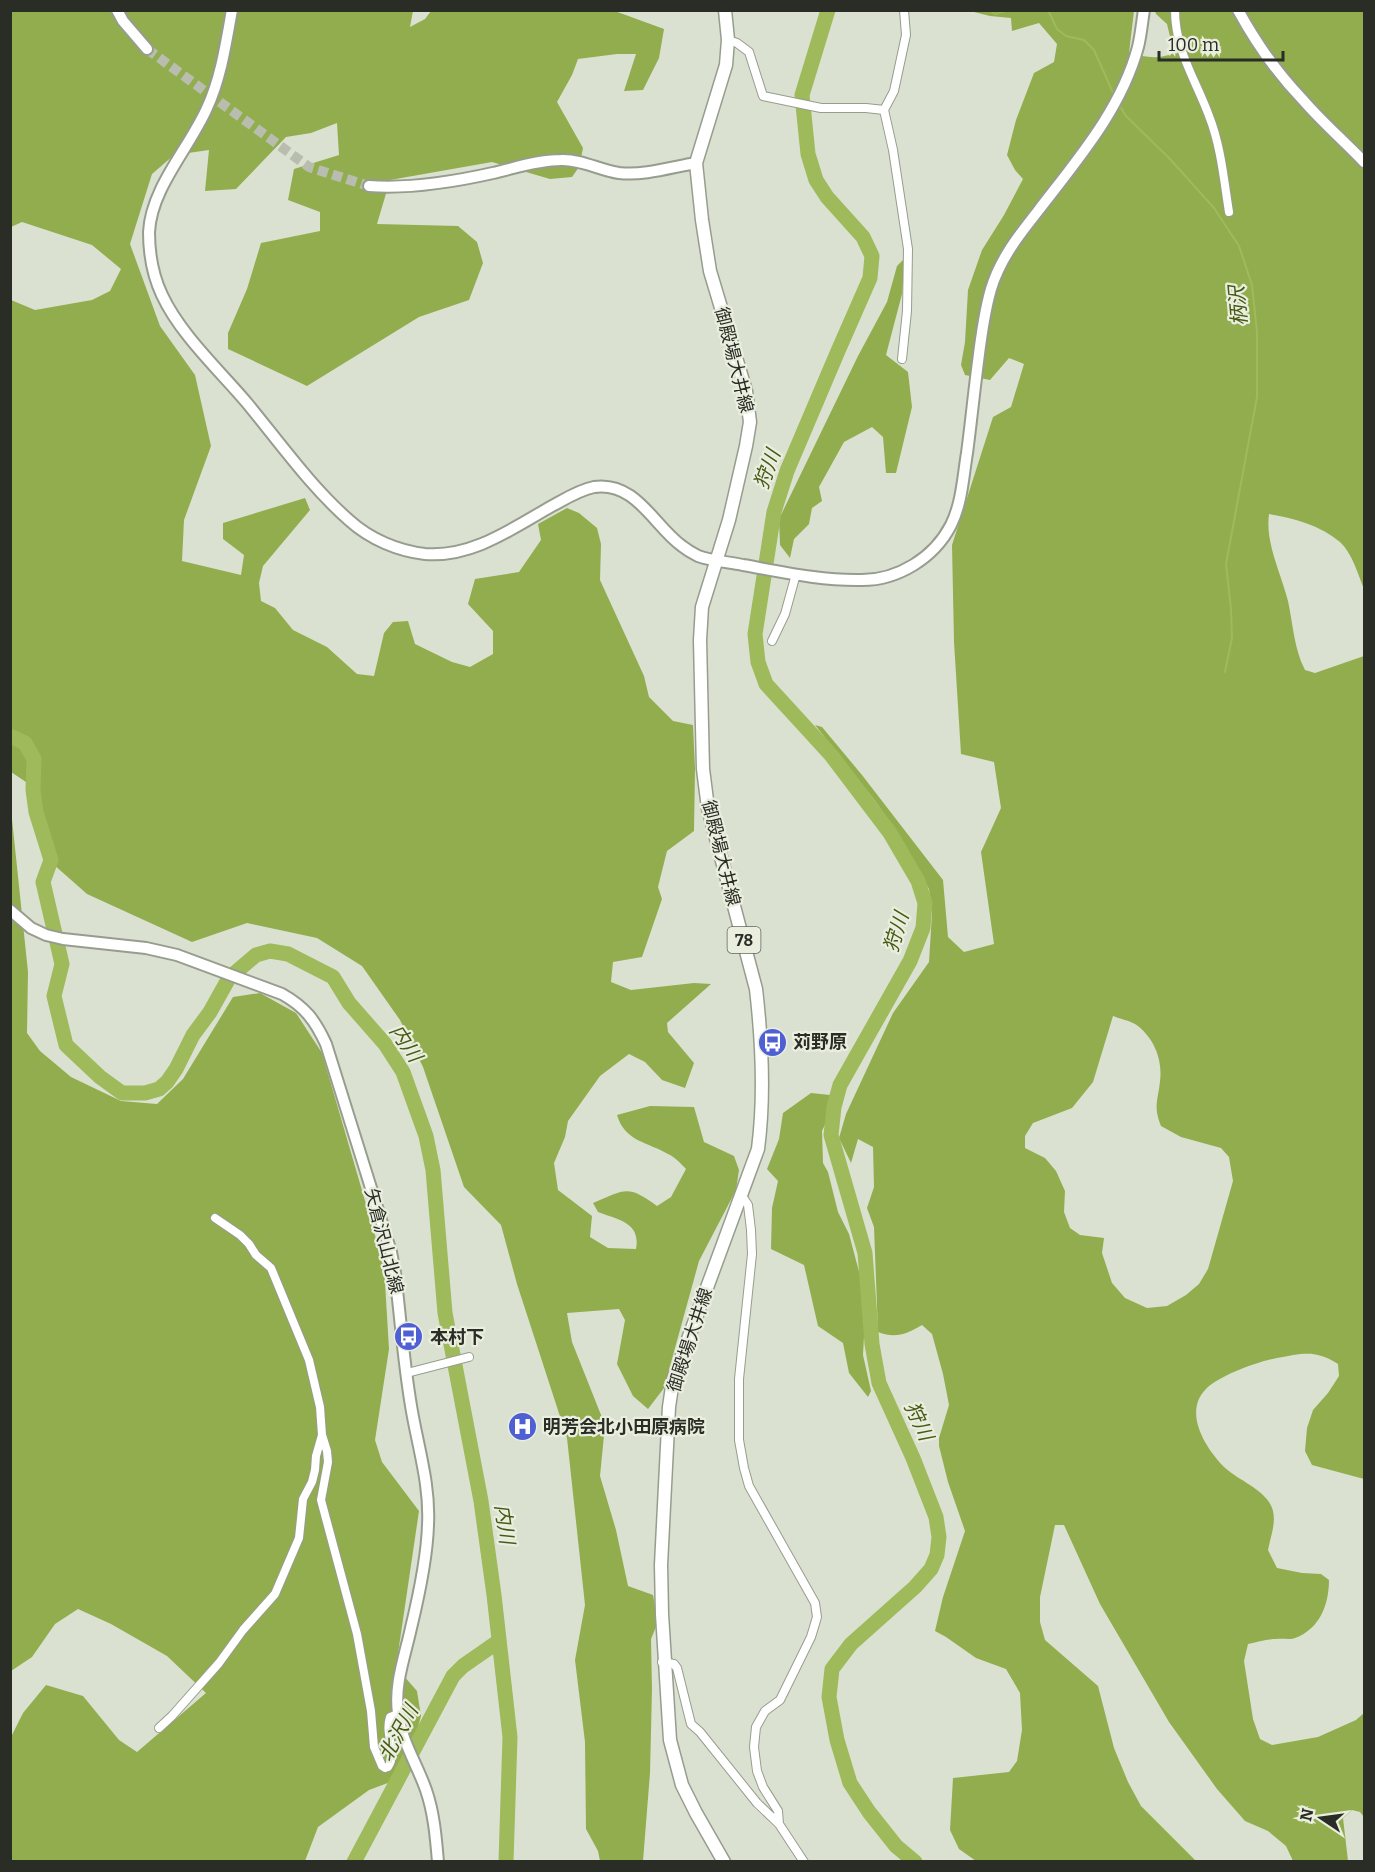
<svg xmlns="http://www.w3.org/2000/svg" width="1375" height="1872" viewBox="0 0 1375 1872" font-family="Bitter,'Noto Sans JP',serif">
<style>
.forest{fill:#92ad4d;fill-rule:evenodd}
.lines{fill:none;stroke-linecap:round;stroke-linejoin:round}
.stream{stroke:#9eba5a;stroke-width:2}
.river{stroke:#9eba5a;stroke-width:15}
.secondary-tunnel{stroke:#b8bdaf;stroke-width:10;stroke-dasharray:10 5;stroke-linecap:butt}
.street-casing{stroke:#979d8e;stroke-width:10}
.secondary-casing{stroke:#979d8e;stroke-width:14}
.primary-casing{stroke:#979d8e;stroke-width:15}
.street{stroke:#fff;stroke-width:8}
.secondary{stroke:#fff;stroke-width:10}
.primary{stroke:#fff;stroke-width:12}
.labels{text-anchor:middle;stroke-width:4.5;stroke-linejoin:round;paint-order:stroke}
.shield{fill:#e9eede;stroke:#63665d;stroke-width:1.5}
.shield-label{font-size:16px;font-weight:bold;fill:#2a2c26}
.street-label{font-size:18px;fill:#2a2c26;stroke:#e9eede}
.poi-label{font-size:18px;font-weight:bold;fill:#2a2c26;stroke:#e9eede;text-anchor:start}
.water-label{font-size:20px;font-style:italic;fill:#475914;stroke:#e9eede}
</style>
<rect width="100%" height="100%" fill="#dbe1d1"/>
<path class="forest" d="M612 10 664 29 659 58 643 90 624 91 636 54H617L578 59 572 75 557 102 583 148 579 167 572 177 550 179 492 162 390 180 377 224 458 226 477 242 483 263 469 300 419 317 307 386 228 349V333L247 289 261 243 320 231V212L288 200 294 169 339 155 337 123 311 133 286 137 236 189 205 191 209 150 174 155 152 174 130 244 160 326 195 375 211 446 184 520 182 561 241 575 244 555 223 539V523L305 498 310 510 263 566 259 583 261 601 275 608 293 630 327 647 357 674 374 676 384 633 393 622 408 621 415 644 452 662 470 667 493 654V631L468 604 475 579 519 572 541 540 538 524 567 508 579 513 597 528 601 544 600 580 644 676 649 697 673 721 693 725 695 768 694 831 667 851 658 887 662 899 642 957 613 962 611 982 631 990 694 983 711 984 667 1023 668 1032 694 1063 685 1088 662 1080 645 1062 629 1054 600 1076 568 1121 565 1137 554 1163 558 1190 592 1216 590 1237 608 1248 636 1249C641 1222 618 1220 598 1212L593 1203C625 1190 627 1184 657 1206L671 1197 686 1169C681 1164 675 1157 668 1154 648 1142 625 1142 617 1115L650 1106 694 1107 704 1142 734 1156 739 1170 736 1190 699 1261 664 1388 648 1409 633 1396 617 1364 625 1320 619 1309 567 1313 572 1342 605 1425 600 1476 616 1530 628 1586 653 1595 658 1622 651 1639 652 1689 650 1773 643 1861H600L598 1851 586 1829 585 1742 575 1660 585 1605 567 1438 517 1284 501 1225 464 1187 423 1067 400 1020 362 966 317 938 247 923 192 942 87 894 53 864 41 829 35 788 11 772V300L35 310 92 300 110 291 121 269 92 245 22 222 11 227V11H413L410 27 425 19 431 11Z
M970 11H1134L1129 53C1146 57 1157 60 1174 53L1167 24 1156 14 1155 11H1364V589C1358 574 1352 553 1340 542 1320 525 1294 518 1269 514 1265 543 1281 573 1288 601 1293 624 1294 649 1305 670L1315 673 1364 656V1479L1312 1465 1305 1451 1307 1428 1313 1410 1328 1393 1339 1376 1338 1364C1314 1349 1302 1354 1277 1358 1259 1361 1218 1376 1206 1389 1183 1412 1205 1447 1223 1466 1236 1479 1258 1486 1269 1502 1279 1517 1271 1534 1268 1550L1277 1568 1302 1573 1321 1574 1329 1580C1329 1604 1320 1629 1295 1638 1290 1640 1283 1638 1276 1639 1267 1639 1257 1642 1248 1644L1244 1661 1253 1719 1260 1739 1272 1745 1318 1737 1356 1720 1364 1713V1817L1360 1812 1352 1810 1343 1818 1348 1861H1293L1286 1846 1268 1831 1245 1821 1217 1789 1169 1722 1100 1604 1064 1525H1055L1040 1597V1622L1045 1640 1098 1686 1114 1748 1128 1782 1141 1806 1196 1861H976L959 1849 950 1830 953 1778 1009 1772 1017 1761 1022 1730 1020 1693 1006 1669 976 1658 946 1637 935 1631 943 1597 965 1531 948 1482 939 1446V1438L949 1405 943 1374 932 1334 922 1325C906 1334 896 1339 878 1332L874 1227 867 1208 874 1187 873 1147 858 1139 851 1163 839 1138 846 1114 893 1013 929 962 932 913 929 889 901 839 876 802 815 725 822 727 862 775 943 880 948 937 964 952 994 944 981 852 1001 808 994 762 961 754 954 642 952 545 993 417 1011 407 1024 364 1009 358 990 380 965 375 961 365 965 342 968 290 982 250 1004 215 1023 179 1015 170 1007 155 1016 120 1034 73 1054 62 1057 44 1039 23 1012 31 1011 18 990 16ZM1113 1016C1120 1019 1128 1020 1135 1024 1153 1036 1163 1059 1160 1081 1158 1101 1153 1106 1161 1126L1181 1137 1221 1148 1229 1157 1233 1181 1208 1269 1199 1284 1186 1295 1167 1306 1147 1308 1125 1298 1112 1283 1102 1253 1104 1238 1080 1235 1070 1228 1064 1212 1065 1191 1056 1171 1045 1158 1025 1148V1136L1033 1123 1072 1108 1093 1082Z
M905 258 902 294 886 355 908 372 912 407 896 473H886L883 437 872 427 844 442 819 487 822 501 812 508 809 524 794 539 790 558 780 545 779 519 858 356 887 302 897 266Z
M10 800 28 972 27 1033 40 1051 71 1077 121 1101 157 1104 183 1079 233 997 260 993 296 1013 322 1053 384 1266 389 1349 375 1440 382 1462 419 1511 396 1667 417 1691 421 1716 407 1766 393 1781 369 1790 318 1827 305 1861H11V1737L23 1713 46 1685 83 1696 119 1740 137 1752 206 1693 167 1656 111 1624 78 1609 55 1624 32 1657 11 1671Z
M811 1093 830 1095V1114L822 1131 823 1163 828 1172 838 1212 849 1234 866 1298 863 1355 871 1391 868 1397 849 1373 843 1343 818 1326 804 1265 771 1249 772 1208 778 1181 767 1169 779 1139 783 1113Z"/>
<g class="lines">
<path class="stream" d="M989 10 995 14 1009 10
M1048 10 1057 29 1066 36 1084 40 1094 50 1114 95
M1118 103 1126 116 1170 159 1214 208 1239 246 1252 285 1257 332V397L1226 564 1231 609 1232 638 1225 672"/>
<path class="river" d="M828 10 802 95 808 154 816 180 827 197 863 237 872 256 870 278 838 351 787 471 774 512 755 634 758 662 766 684 831 755 890 833 918 881 925 903 923 928 910 961 840 1085 834 1107 831 1135 865 1253 872 1344 879 1383 913 1458 936 1517 939 1537 937 1555 931 1569 915 1587 851 1644 832 1669 829 1697 837 1740 850 1783 869 1812 896 1846 915 1862
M10 736 25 743 34 759 33 790 36 812 51 860 43 882 62 964 54 996 66 1045 100 1077 122 1093H145L159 1089 167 1082 176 1069 193 1035 210 1012 229 978 256 955 270 951 288 954 333 977 349 1003 385 1044 403 1072 426 1136 433 1170 445 1313 481 1501 494 1595 510 1737 506 1862
M354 1862 453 1676 463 1666 499 1641"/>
<path class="secondary-tunnel" d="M147 49 309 167 369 186"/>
<defs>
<path id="street" d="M1175 10C1175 51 1196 80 1209 116 1221 146 1224 181 1229 212
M728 40 737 43 749 52 763 96 821 108H866L884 110
M902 359 907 311 908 249 893 150 884 110 894 91 906 35 904 10
M772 641 785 614 796 574
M742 1196 748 1205 751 1230 752 1254 739 1379V1440L744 1468 749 1486 815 1603 817 1617 811 1637 780 1700 765 1711 756 1727 754 1747 757 1771 763 1787 778 1811 779 1824
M407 1373 469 1357
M322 1435 327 1451 328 1462 321 1500 357 1634 371 1711 374 1747 382 1766 385 1768 388 1767C398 1753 384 1734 390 1717L398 1714
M662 1662 674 1664 677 1668 691 1724 700 1732 757 1803 779 1824 804 1862
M159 1728 172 1716 219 1663 243 1630 275 1594 299 1538 303 1499 312 1482 315 1470 316 1456 322 1435 320 1407 309 1360 271 1268 256 1255 249 1244 240 1235 215 1218"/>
<path id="secondary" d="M117 10 123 21 147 49
M232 10C226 43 221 78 207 108 190 147 151 188 149 232 149 253 153 276 162 295 180 334 219 370 247 403 280 443 311 487 350 521 370 539 398 551 425 554 472 558 513 528 552 506 565 499 579 490 594 487 636 481 654 526 682 546 687 550 692 553 698 556 711 561 729 562 743 565 782 572 822 581 862 580 898 580 934 558 951 525 962 503 963 477 967 453 971 423 974 392 978 362 981 337 984 313 991 289 1000 259 1019 235 1038 211 1077 160 1121 110 1138 47 1141 35 1142 22 1144 10
M1238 10C1256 43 1277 73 1303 100 1322 122 1344 141 1364 162
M369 186C410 189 453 182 493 173 515 168 538 160 561 160 581 159 599 170 619 173 644 176 672 167 696 163
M10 910 31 928 46 935 63 939 146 948 177 955 282 994C305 1007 315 1020 326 1044L391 1252 395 1273C401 1321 404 1370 413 1417 420 1454 430 1488 428 1525 427 1559 419 1595 411 1628 405 1656 394 1684 398 1713 401 1740 417 1764 426 1790 434 1813 436 1838 438 1862"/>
<path id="primary" d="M724 1862 696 1813 682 1785 670 1740 662 1614 661 1565 669 1407 673 1380 758 1149C765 1096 762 1041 756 989L708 808 703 769 700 640 702 607 729 520 746 446 750 422 746 391 710 271 702 220 696 163 726 65 728 40 725 10"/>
</defs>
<use href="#street" class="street-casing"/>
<use href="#secondary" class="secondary-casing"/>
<use href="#primary" class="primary-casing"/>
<use href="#street" class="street"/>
<use href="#secondary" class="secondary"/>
<use href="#primary" class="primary"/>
</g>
<defs>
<symbol id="bus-disc" viewBox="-11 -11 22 22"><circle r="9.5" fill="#4f5fd4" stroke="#e9eede"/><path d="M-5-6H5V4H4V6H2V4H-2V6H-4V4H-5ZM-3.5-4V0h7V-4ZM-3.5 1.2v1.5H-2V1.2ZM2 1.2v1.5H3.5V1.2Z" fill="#fff"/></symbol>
<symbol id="hospital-disc" viewBox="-11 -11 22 22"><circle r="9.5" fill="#4f5fd4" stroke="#e9eede"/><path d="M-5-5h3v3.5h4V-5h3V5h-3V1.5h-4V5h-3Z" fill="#fff"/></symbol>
</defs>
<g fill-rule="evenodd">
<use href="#bus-disc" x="756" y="1026" width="33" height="33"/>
<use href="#bus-disc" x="392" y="1320" width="33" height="33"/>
<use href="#hospital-disc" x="506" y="1410" width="33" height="33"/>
</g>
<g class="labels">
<rect class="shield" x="727.5" y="927" width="33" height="26" rx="4.5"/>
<g class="shield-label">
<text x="744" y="946">78</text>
</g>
<g class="street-label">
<text transform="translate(734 360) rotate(76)" y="6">御殿場大井線</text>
<text transform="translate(721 853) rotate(76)" y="6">御殿場大井線</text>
<text transform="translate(384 1241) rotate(76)" y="6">矢倉沢山北線</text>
<text transform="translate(690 1340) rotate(-72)" y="6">御殿場大井線</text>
</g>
<g class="poi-label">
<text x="793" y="1048">苅野原</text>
<text x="430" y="1343">本村下</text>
<text x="543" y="1433">明芳会北小田原病院</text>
</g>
<g class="water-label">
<text transform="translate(1238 306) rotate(-95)" y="7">柄沢</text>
<text transform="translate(767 469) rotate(-70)" y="7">狩川</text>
<text transform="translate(896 932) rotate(-73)" y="7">狩川</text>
<text transform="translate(406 1043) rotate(56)" y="7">内川</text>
<text transform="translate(919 1421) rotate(65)" y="7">狩川</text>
<text transform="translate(505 1524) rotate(82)" y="7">内川</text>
<text transform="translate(398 1733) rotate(-62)" y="7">北沢川</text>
</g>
</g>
<rect width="1375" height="1872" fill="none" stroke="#2a2c26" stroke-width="24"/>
<g transform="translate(1321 1818) rotate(283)" stroke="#e9eede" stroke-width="4.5" paint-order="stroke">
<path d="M0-4.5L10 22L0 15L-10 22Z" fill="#2a2c26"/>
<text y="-9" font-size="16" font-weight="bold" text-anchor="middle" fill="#2a2c26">N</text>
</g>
<path d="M1159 51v9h124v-9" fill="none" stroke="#2a2c26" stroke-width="3"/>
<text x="1168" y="51" font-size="18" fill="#2a2c26" stroke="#e9eede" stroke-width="4.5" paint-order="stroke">100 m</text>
</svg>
